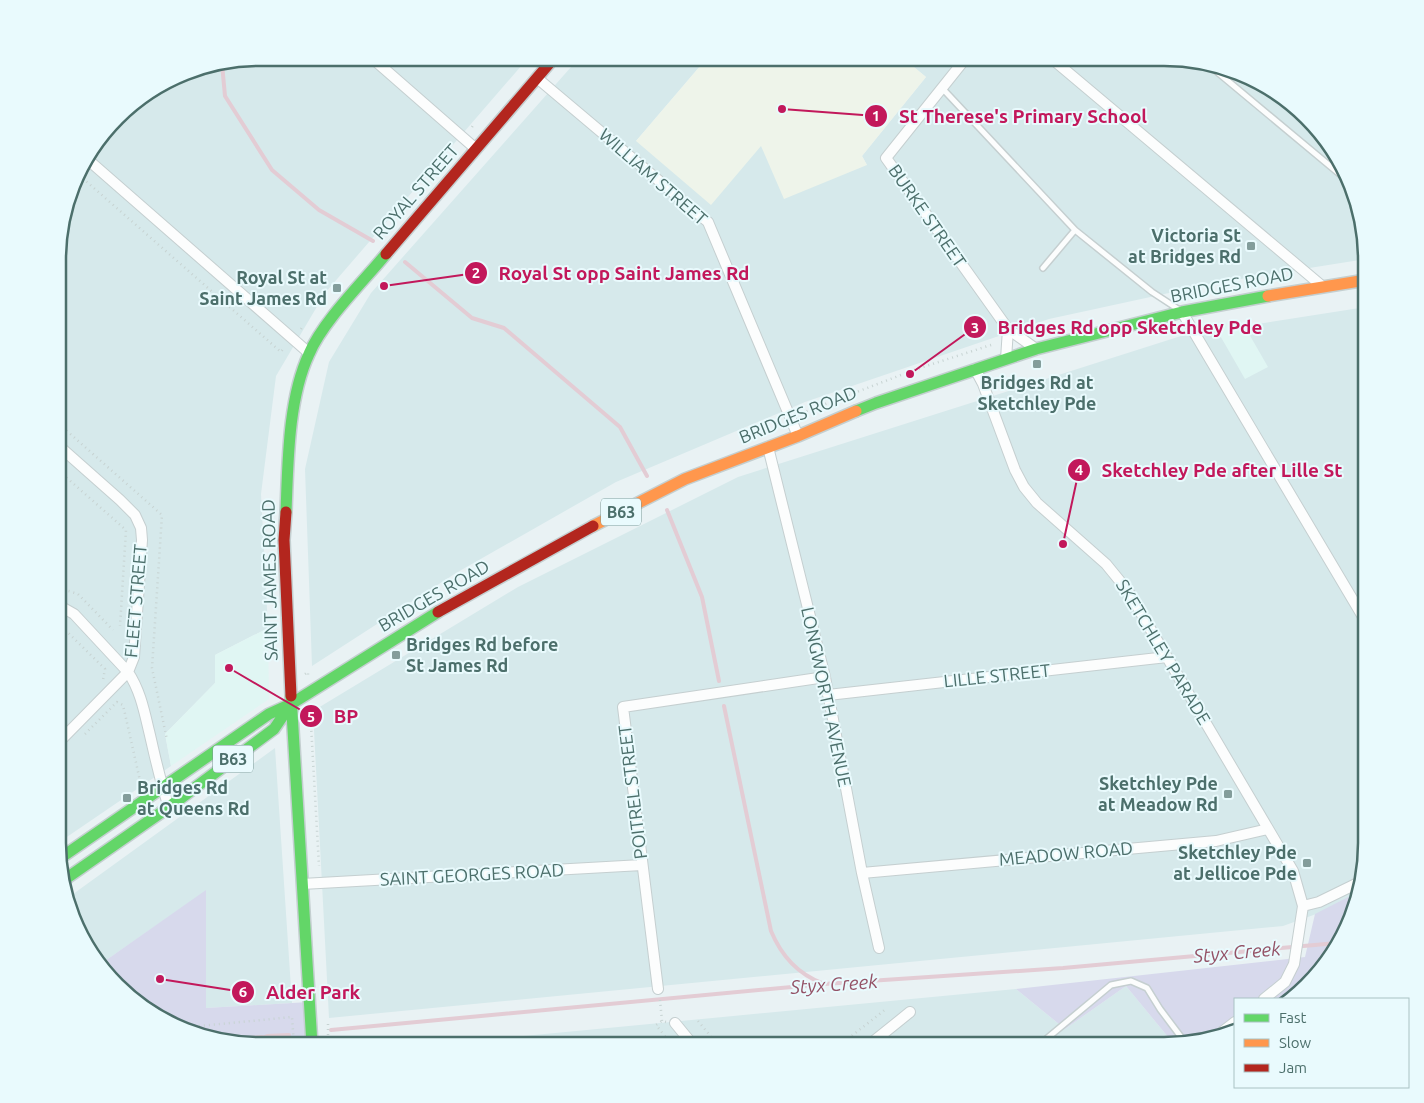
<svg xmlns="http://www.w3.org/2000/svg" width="1424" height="1103" viewBox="0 0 1424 1103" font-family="Ubuntu,sans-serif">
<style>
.residential{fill:#d6e9eb}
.commercial{fill:#e0f6f3}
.education{fill:#eef4ea}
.green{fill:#d7d9ec}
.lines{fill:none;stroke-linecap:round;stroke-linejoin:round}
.stream{stroke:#e3ccd4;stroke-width:4}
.lane-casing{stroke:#c5cfd0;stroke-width:8}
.street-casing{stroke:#c5cfd0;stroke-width:12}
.fast-casing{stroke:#c4cfd0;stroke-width:14}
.slow-casing{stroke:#c4cfd0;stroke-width:14}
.jam-casing{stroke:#c4cfd0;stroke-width:14}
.path{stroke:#c7d3d2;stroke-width:2.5;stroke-dasharray:1 4;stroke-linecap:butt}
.lane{stroke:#fcfdfd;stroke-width:5}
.street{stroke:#fcfdfd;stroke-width:10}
.fast{stroke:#63d668;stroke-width:11}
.slow{stroke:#ff974d;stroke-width:11}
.jam{stroke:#b3261e;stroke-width:11}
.poi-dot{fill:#839d9b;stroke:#e9fafd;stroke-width:2}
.labels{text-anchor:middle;stroke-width:4;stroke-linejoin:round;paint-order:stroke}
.shield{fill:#e9fafd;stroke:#7b9997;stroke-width:1}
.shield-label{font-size:16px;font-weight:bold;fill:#4c6f6b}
.street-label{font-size:18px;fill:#4c6f6b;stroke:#e9fafd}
.poi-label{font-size:18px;font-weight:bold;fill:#4c6f6b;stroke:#e9fafd;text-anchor:end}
.water-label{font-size:19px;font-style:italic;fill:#945266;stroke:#e9fafd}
.rim{fill:none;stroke:#4c6f6b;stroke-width:2.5}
.leader{fill:none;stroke:#c2185b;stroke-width:2}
.callout-dot{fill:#c2185b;stroke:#e9fafd;stroke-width:2}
.mark-label{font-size:15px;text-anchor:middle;font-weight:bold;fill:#fff}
.callout-label{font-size:19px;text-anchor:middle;font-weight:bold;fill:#c2185b;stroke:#e9fafd;stroke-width:4;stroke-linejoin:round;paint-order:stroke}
</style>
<rect width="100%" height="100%" fill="#e9f2f4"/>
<path class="residential" d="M260 58H528L325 293 276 376 261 494 268 628 215 655V683L165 734 171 766 58 843 59 234 85 159 127 108 195 68Z
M579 58H707L636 141 761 146 867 165 862 156 926 77 903 58H1177L1241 73 1297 108 1346 171 1366 259 1215 283 1049 319 805 402 616 482 456 573 312 666 305 469 329 362 371 293Z
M1366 307V856L1357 893 1319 913 1283 926 329 1018 313 711 518 587 738 477 1181 336Z
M275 748 292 1003 206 1008V891L102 963 79 933 69 897Z
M1126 986 1173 1043 1164 1045H430L1016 989 1065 1029Z"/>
<path class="commercial" d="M1241 320 1268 367 1245 379 1214 325Z
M268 628 269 699 171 766 165 734 215 683V655Z"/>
<path class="education" d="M707 58H903L926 77 862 156 867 165 784 199 761 146 711 205 636 141Z"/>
<path class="green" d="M206 890V1008L309 1002 312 1037 293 1045H247L183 1030 127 995 102 963Z
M1358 892 1351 921 1316 976 1286 999H1235V1029L1173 1043 1126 986 1065 1029 1016 989 1305 957 1315 914Z"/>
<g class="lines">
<path class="stream" d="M222 64 225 96 272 170 319 210 373 241
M405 262 472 318 504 328 620 427 647 476
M667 510 702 597 719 681
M724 706 771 931C781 955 798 974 822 983
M331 1030 824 984 1063 968 1337 943
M226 1040 262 1037
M246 1045 267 1036 289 1035"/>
<defs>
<path id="lane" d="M1210 66 1348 181
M942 88 1075 230 1152 292 1178 309
M1043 268 1075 230
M1039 1045 1111 985 1131 981 1147 988 1160 1009 1184 1041"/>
<path id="street" d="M372 58 476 149
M966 58 886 158 1008 329 1036 349
M1051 58 1322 286
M537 78 708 222 798 436
M86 158 309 353
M1182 312 1366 622
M1006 359 1008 329
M975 369 983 384 1015 470 1024 487 1037 503 1106 564 1128 591 1293 871 1303 906 1294 964 1285 982 1264 999
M768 447 825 677 862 873 879 948
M58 605 74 614 128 672C140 690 144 710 149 731 155 756 160 782 169 807
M828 695 1167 657
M58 743 128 672 134 657 142 540 141 528 135 515 120 500 59 446
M862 873 1216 841 1268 829
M302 884 642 865
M1303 906 1319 902 1360 882
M658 989 623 707 825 677
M675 1023 693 1045
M1222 1032 1235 1022
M869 1045 910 1012"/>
<path id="fast" d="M856 411 876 403 1036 349 1182 312 1268 296
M286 512C288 462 288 399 309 354 323 321 363 282 386 254
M291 696 312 1045
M59 859 269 714 291 704 438 612
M64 880 169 807 274 729 291 704"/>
<path id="slow" d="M1268 296 1366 280
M593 526 685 479 798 436 856 411"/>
<path id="jam" d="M386 254 554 58
M286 512 284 540 291 696
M438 612 593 526"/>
</defs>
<use href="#lane" class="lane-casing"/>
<use href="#street" class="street-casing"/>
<use href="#fast" class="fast-casing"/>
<use href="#slow" class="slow-casing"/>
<use href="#jam" class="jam-casing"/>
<path class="path" d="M472 127 474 124
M452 151 454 148
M79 175 281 352 283 349
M301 329 303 326
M802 413 914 370 994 344
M59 424 162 515 152 668 167 740
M59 471 126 530 120 626
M59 588 78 594 113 630
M58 623 105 669 103 680 101 681
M305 674 308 672V675
M307 726 311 725 319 866
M85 734 117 702 123 705 141 785
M660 1000 662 1021
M698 1021 718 1045
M666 1022 662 1021 656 1025 672 1045
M328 1024V1037
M179 1028 292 1017 294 1045
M840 1045 886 1009"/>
<use href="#lane" class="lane"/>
<use href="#street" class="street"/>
<use href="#fast" class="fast"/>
<use href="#slow" class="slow"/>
<use href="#jam" class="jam"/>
</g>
<g class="poi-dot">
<rect x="1246" y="241" width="10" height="10" rx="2.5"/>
<rect x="332" y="283" width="10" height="10" rx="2.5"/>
<rect x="1032" y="359" width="10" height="10" rx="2.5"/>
<rect x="391" y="650" width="10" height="10" rx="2.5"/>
<rect x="1223" y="789" width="10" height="10" rx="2.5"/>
<rect x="122" y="793" width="10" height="10" rx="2.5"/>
<rect x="1302" y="858" width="10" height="10" rx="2.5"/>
</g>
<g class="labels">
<g class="shield">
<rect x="601" y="498.5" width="40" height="27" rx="4"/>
<rect x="213" y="745.5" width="40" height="27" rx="4"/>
</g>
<g class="shield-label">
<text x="621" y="518">B63</text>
<text x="233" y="765">B63</text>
</g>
<g class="street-label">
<text transform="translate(653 177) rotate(41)" y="6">WILLIAM STREET</text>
<text transform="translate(416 192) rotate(-49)" y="6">ROYAL STREET</text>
<text transform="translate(927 216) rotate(55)" y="6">BURKE STREET</text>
<text transform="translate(1232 285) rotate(-11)" y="6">BRIDGES ROAD</text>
<text transform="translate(798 415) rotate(-22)" y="6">BRIDGES ROAD</text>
<text transform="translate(270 580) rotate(-91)" y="6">SAINT JAMES ROAD</text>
<text transform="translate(434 596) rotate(-30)" y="6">BRIDGES ROAD</text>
<text transform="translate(136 601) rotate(-85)" y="6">FLEET STREET</text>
<text transform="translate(1163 652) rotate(59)" y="6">SKETCHLEY PARADE</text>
<text transform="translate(997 676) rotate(-6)" y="6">LILLE STREET</text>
<text transform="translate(826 697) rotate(78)" y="6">LONGWORTH AVENUE</text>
<text transform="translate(633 792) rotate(-97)" y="6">POITREL STREET</text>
<text transform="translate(1066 854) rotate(-5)" y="6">MEADOW ROAD</text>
<text transform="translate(472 875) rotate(-3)" y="6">SAINT GEORGES ROAD</text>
</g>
<g class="poi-label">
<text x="1241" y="242">Victoria St<tspan x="1241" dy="21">at Bridges Rd</tspan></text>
<text x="327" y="284">Royal St at<tspan x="327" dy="21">Saint James Rd</tspan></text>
<text x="1037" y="389" text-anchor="middle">Bridges Rd at<tspan x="1037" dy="21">Sketchley Pde</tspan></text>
<text x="406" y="651" text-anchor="start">Bridges Rd before<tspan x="406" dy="21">St James Rd</tspan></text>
<text x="1218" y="790">Sketchley Pde<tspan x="1218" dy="21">at Meadow Rd</tspan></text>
<text x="137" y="794" text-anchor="start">Bridges Rd<tspan x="137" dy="21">at Queens Rd</tspan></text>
<text x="1297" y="859">Sketchley Pde<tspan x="1297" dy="21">at Jellicoe Pde</tspan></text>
</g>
<g class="water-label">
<text transform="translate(1237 952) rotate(-5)" y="7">Styx Creek</text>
<text transform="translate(834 984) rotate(-4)" y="7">Styx Creek</text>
</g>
</g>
<path d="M0 0H1424V1103H0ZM260 66H1164A194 194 0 0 1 1358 260V843A194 194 0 0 1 1164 1037H260A194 194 0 0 1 66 843V260A194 194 0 0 1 260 66Z" fill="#e9fafd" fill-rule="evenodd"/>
<path class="rim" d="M260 66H1164A194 194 0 0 1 1358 260V843A194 194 0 0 1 1164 1037H260A194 194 0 0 1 66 843V260A194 194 0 0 1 260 66Z"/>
<path class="leader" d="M782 109L876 116M384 286L476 273M910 374L975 327M1063 544L1079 470M229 668L311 716M160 979L243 992"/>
<g class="callout-dot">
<circle cx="782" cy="109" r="5"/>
<circle cx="384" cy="286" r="5"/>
<circle cx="910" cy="374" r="5"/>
<circle cx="1063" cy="544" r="5"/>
<circle cx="229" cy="668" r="5"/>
<circle cx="160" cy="979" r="5"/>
<circle cx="876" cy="116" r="12"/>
<circle cx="476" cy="273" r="12"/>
<circle cx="975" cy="327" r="12"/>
<circle cx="1079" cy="470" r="12"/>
<circle cx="311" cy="716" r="12"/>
<circle cx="243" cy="992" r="12"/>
</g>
<g class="mark-label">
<text x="876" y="121">1</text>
<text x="476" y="278">2</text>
<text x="975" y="333">3</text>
<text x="1079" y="475">4</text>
<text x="311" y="722">5</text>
<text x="243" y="997">6</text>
</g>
<g class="callout-label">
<text x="1023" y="123">St Therese's Primary School</text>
<text x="624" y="280">Royal St opp Saint James Rd</text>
<text x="1130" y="334">Bridges Rd opp Sketchley Pde</text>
<text x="1222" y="477">Sketchley Pde after Lille St</text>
<text x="346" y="723">BP</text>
<text x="313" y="999">Alder Park</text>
</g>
<rect x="1234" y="998" width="175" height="90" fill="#e9fafd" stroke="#aac2c3"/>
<rect x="1244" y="1014" width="25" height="8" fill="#63d668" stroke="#aac2c3"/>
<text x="1279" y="1023" font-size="15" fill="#4c6f6b">Fast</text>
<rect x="1244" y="1039" width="25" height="8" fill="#ff974d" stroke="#aac2c3"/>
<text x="1279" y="1048" font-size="15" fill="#4c6f6b">Slow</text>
<rect x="1244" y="1064" width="25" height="8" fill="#b3261e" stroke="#aac2c3"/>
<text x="1279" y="1073" font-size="15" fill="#4c6f6b">Jam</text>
</svg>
